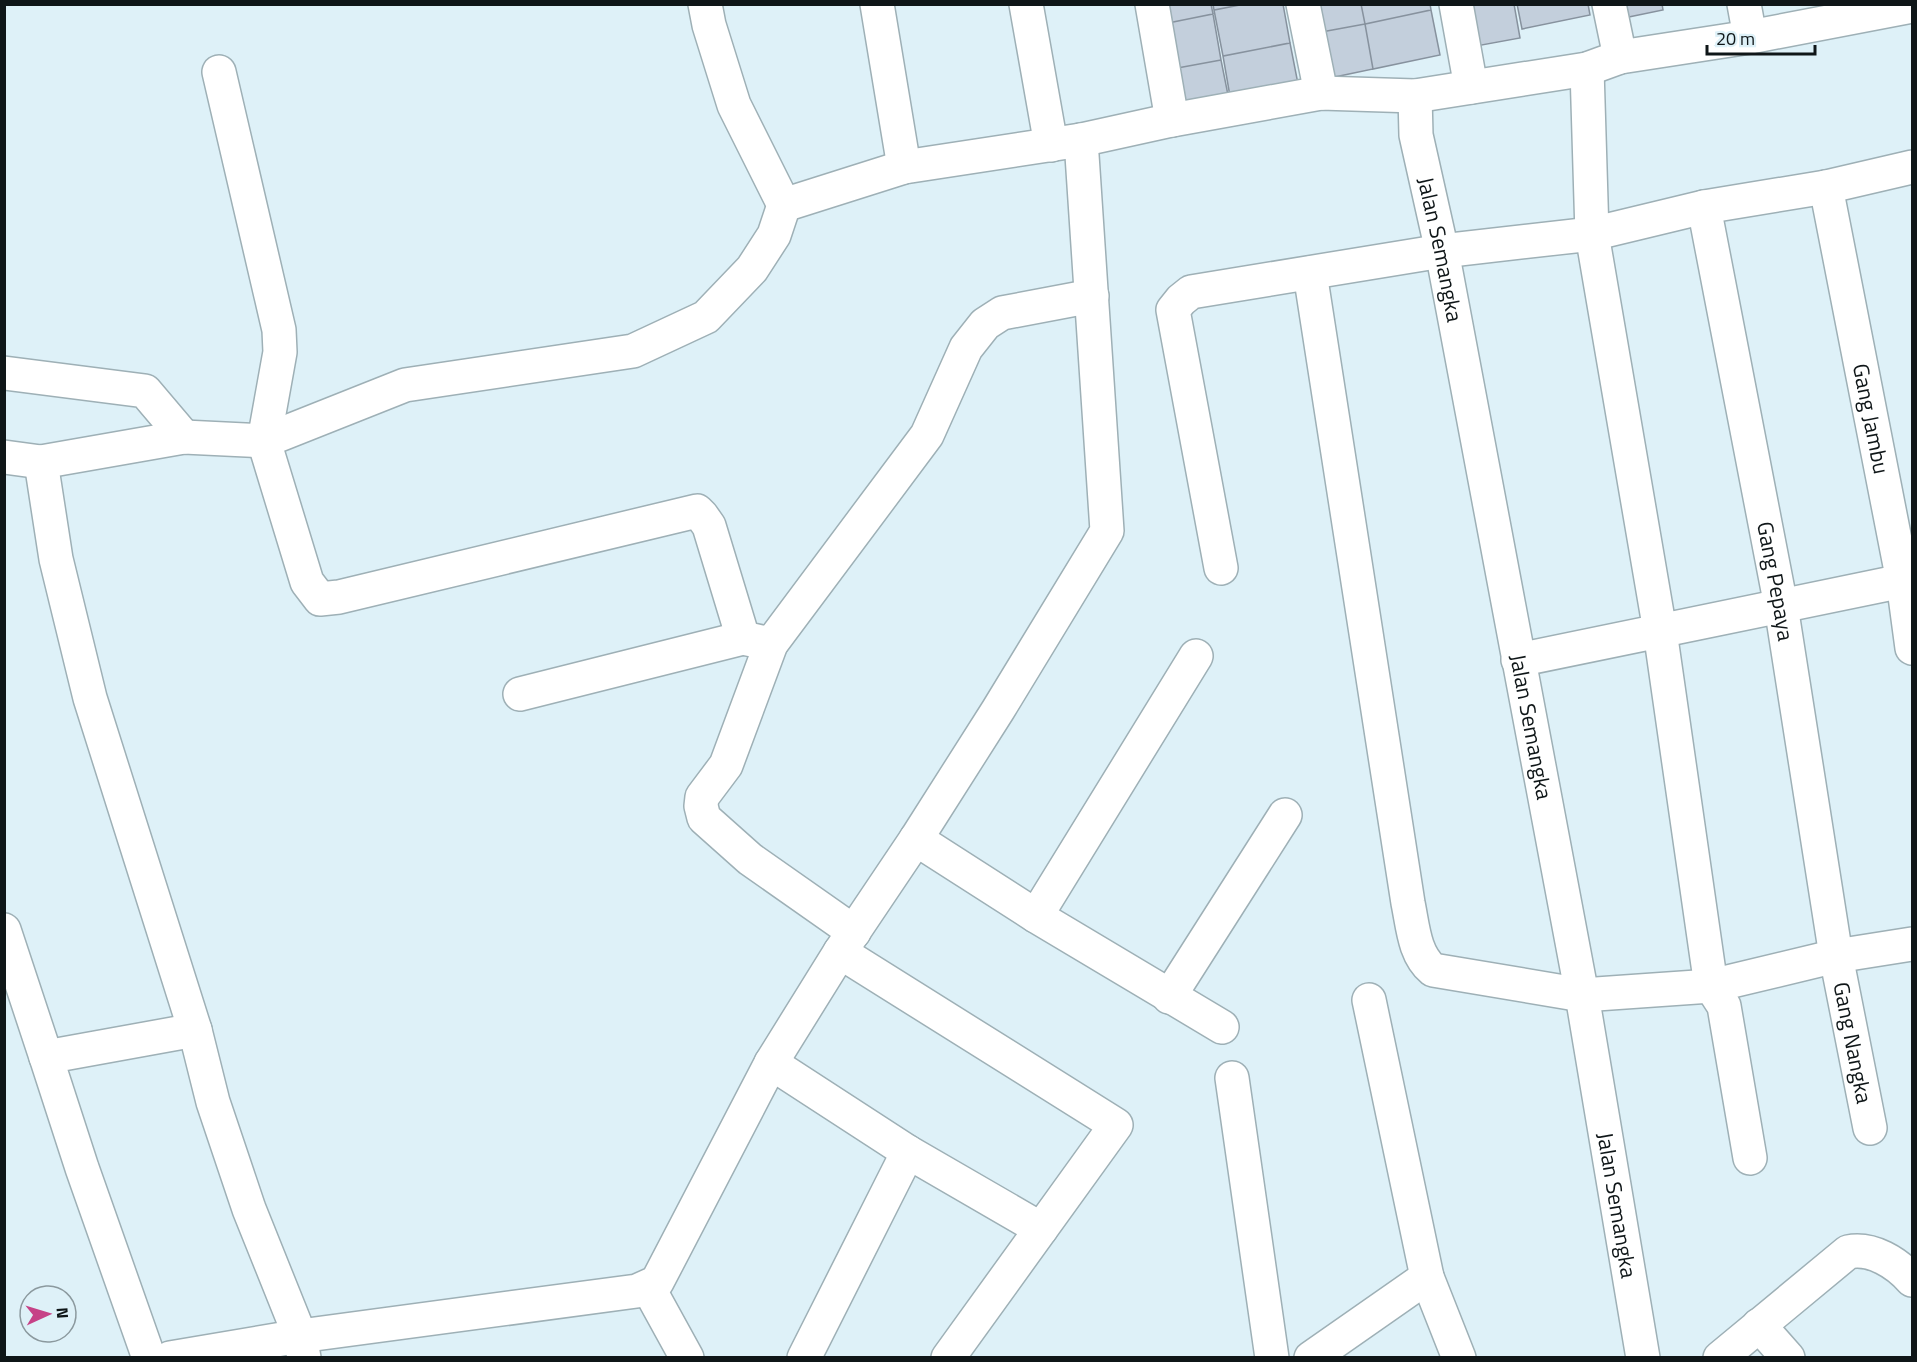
<svg xmlns="http://www.w3.org/2000/svg" width="1917" height="1362" viewBox="0 0 1917 1362" font-family="'Titillium Web',sans-serif">
<style>
.building{fill:#c3cfdc;stroke:#87929e;stroke-width:1.5}
.lines{fill:none;stroke-linecap:round;stroke-linejoin:round}
.minor-casing{stroke:#9eb0b6;stroke-width:36}
.minor{stroke:#fff;stroke-width:33}
.labels{text-anchor:middle;stroke-width:6;stroke-linejoin:round;paint-order:stroke}
.street-label{font-size:22px;fill:#0f1618;stroke:#def1f8}
</style>
<rect width="100%" height="100%" fill="#def1f8"/>
<path class="building" d="M1160 4H1211L1213 14 1163 24Z
M1213 4H1245L1214 10Z
M1245 4H1283L1290 43 1223 56 1214 10Z
M1310 4H1361L1365 24 1316 33Z
M1361 4H1430L1431 10 1365 24Z
M1463 4H1514L1520 38 1471 47Z
M1517 4H1588L1590 15 1522 29Z
M1612 4H1662L1663 10 1614 20Z
M1431 10 1440 55 1373 69 1365 24Z
M1213 14 1221 60 1172 69 1163 24Z
M1365 24 1373 69 1325 79 1316 33Z
M1290 43 1299 89 1231 102 1223 56Z
M1221 60 1230 105 1181 114 1172 69Z"/>
<g class="lines">
<defs>
<g id="minor">
<path d="M705 4 709 25 734 105 784 205"/>
<path d="M877 4 904 167"/>
<path d="M1026 4 1051 145"/>
<path d="M1152 4 1172 120"/>
<path d="M1303 4 1321 93"/>
<path d="M1456 4 1471 87"/>
<path d="M1609 4 1620 57"/>
<path d="M1744 4 1750 37"/>
<path d="M1587 69 1592 234 1660 631 1711 986 1724 1006 1750 1158"/>
<path d="M219 72 279 330 280 352 264 441 307 582 320 599 339 597 697 511 702 516 709 526 743 638 771 644"/>
<path id="s1" d="M1415 96 1416 135 1442 251 1582 995 1643 1358"/>
<path id="s2" d="M1826 187 1903 581 1912 648"/>
<path id="s3" d="M1704 207 1781 606 1836 956 1870 1128"/>
<path d="M1310 273 1408 903C1413 927 1414 954 1433 970L1582 995 1711 986 1836 956 1912 944"/>
<path d="M4 373 145 391 184 437"/>
<path d="M4 457 41 462"/>
<path d="M1221 568 1173 310 1181 300 1191 292 1442 251 1592 234 1704 207 1826 187 1912 167"/>
<path d="M1518 660 1912 579"/>
<path d="M520 694 743 638"/>
<path d="M916 839 1036 916 1222 1027"/>
<path d="M1036 916 1196 656"/>
<path d="M4 930 46 1057"/>
<path d="M854 932 750 859 704 818 701 806 702 797 726 765 771 644 927 435 966 348 985 324 1002 313 1092 296"/>
<path d="M840 952 1116 1125 948 1358"/>
<path d="M1169 997 1285 815"/>
<path d="M1369 1000 1427 1277 1459 1358"/>
<path d="M771 1063 908 1152 1041 1229"/>
<path d="M1232 1078 1272 1358"/>
<path d="M648 1287 687 1358"/>
<path d="M1759 1325 1788 1358"/>
<path d="M149 1358 82 1168 46 1057 195 1030"/>
<path d="M170 1358 300 1336 637 1291 657 1282 771 1063 840 952 916 839 998 710 1107 531 1081 140"/>
<path d="M304 1358 300 1336 249 1209 213 1102 195 1030 90 698 56 559 41 462 184 437 264 441 405 385 633 351 706 317 752 269 774 235 784 205 904 167 1081 140 1172 120 1321 93 1415 96 1587 69 1620 57 1750 37 1912 6"/>
<path d="M804 1358 908 1152"/>
<path d="M1311 1358 1427 1277"/>
<path d="M1720 1358 1848 1252C1872 1247 1897 1263 1912 1280"/>
</g>
</defs>
<use href="#minor" class="minor-casing"/>
<use href="#minor" class="minor"/>
</g>
<g class="labels">
<g class="street-label">
<text dy="8" stroke="none"><textPath href="#s1" startOffset="156">Jalan Semangka</textPath></text>
<text dy="8" stroke="none"><textPath href="#s2" startOffset="236">Gang Jambu</textPath></text>
<text dy="8" stroke="none"><textPath href="#s3" startOffset="381">Gang Pepaya</textPath></text>
<text dy="8" stroke="none"><textPath href="#s1" startOffset="642">Jalan Semangka</textPath></text>
<text dy="8" stroke="none"><textPath href="#s3" startOffset="849">Gang Nangka</textPath></text>
<text dy="8" stroke="none"><textPath href="#s1" startOffset="1128">Jalan Semangka</textPath></text>
</g>
</g>
<rect width="1917" height="1362" fill="none" stroke="#0f1618" stroke-width="12"/>
<g transform="translate(48 1314) rotate(86)"><circle r="28" fill="#def1f8" stroke="#8b999e" stroke-width="1.5"/>
<path d="M0-4.5L10 22L0 15L-10 22Z" fill="#c64287"/>
<text y="-9" font-size="16" font-weight="bold" text-anchor="middle" fill="#0f1618">N</text>
</g>
<path d="M1707 45v9h108v-9" fill="none" stroke="#0f1618" stroke-width="3"/>
<text x="1716" y="45" font-size="18" fill="#0f1618" stroke="#def1f8" stroke-width="4.5" paint-order="stroke">20 m</text>
</svg>
